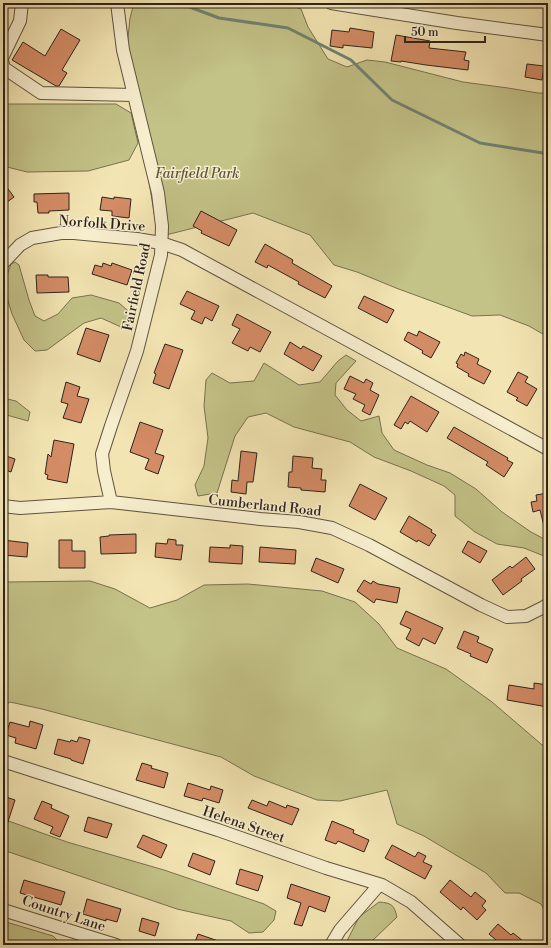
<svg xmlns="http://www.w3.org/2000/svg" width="551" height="948" viewBox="0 0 551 948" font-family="'Libre Bodoni',serif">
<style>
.green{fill:#c3c287;stroke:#787250}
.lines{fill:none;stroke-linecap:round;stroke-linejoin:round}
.stream{stroke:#708170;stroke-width:3}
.building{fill:#d48c66;stroke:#2e231a}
.minor-casing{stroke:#5f5440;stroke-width:14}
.minor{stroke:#f7eece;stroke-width:12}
.labels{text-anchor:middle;stroke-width:3;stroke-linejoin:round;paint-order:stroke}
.park-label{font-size:14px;font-style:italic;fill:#5b533b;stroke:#f7eece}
.street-label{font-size:14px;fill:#2e231a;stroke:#f7eece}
</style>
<rect width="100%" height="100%" fill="#f3e5b3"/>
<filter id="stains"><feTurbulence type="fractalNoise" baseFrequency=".005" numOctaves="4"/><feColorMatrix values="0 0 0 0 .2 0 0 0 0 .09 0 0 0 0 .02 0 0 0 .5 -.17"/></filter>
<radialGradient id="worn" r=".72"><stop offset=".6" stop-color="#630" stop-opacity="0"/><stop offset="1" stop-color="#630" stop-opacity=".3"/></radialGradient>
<path class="green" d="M134 3 286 4 301 9 308 27 328 59 347 67 367 60 385 62 463 82 508 88 538 93H548V337L529 326 500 315 472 316 396 288 357 272 334 265 310 235 253 213 158 237 127 47 130 18Z
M3 104H116L131 113 138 143 129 160 88 171 27 172 3 166Z
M15 262 19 265 29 300 35 316 44 321 58 314 72 298 91 295 119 303 133 315 131 324 121 327 101 318 84 323 47 350 35 351 24 340 12 314 6 294 5 281 11 264Z
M346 355 356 361 336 383 335 395 347 410 361 421 379 416 382 433 394 450 427 465 450 473 476 489 502 512 531 532 548 541V584L544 579V556L524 548 497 544 475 532 455 516V495L444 486 411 471 374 457 350 442 294 427 266 413 248 417 235 436 217 493 198 496 195 485 204 466 208 438 204 406 206 380 212 373 230 383 254 381 264 363 299 385 320 382 338 361Z
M3 398 16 401 30 412 28 421 3 414Z
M3 577 9 582 90 581 115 589 150 608 177 600 204 585 248 584 322 591 355 602 379 624 397 648 446 669 492 702 548 750V935L543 930 548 917 541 904 519 893H505L486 873 424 836 397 824 387 790 340 801 317 800 254 776 221 757 42 709 10 702 3 707Z
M3 819 67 842 164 870 264 904 276 911 274 920 263 932 249 933 231 921 177 909 3 850Z
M379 902C392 903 394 905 397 917L371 942V945H345L359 917Z
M3 921 53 936 62 945H3Z"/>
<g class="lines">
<path class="stream" d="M179 3 219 18 288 28 351 60 392 100 480 143 543 153 548 159"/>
</g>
<path class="building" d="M350 28 374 32 372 48 343 45V48L330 46 332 30 349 32Z
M61 29 80 40 62 70 67 73 59 86H56L12 60 23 42 45 56Z
M396 35 430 41 429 48 466 52 464 60 469 61 468 70 426 65 401 61V62L391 61Z
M527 64 544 66 542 80 525 77Z
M3 182 14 197 3 205Z
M69 193V210L49 211V213H38L37 202H34V194Z
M102 197 114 199V197L131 199 129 218 112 216V211L100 210Z
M201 211 237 230 229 246 201 233 202 231 193 226Z
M265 244 293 260 292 263 332 286 325 298 298 284 299 282 268 265 267 268 255 262Z
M103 263 111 266 112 263 132 270 127 285 92 274 95 265 102 267Z
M36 275H48V277H68L69 292 37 293Z
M187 291 219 306 212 321 205 317 202 324 191 319 195 311 180 304Z
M364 296 394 310 387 323 358 308Z
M237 314 271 332 260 352 250 347 248 351 232 343 240 329 232 325Z
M86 328 109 335 100 362 77 354Z
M419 331 440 342 431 358 422 353 423 351 404 340 408 332 417 336Z
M290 342 301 349 303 346 322 356 313 371 284 354Z
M165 344 183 350 169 389 153 383 156 374 154 373Z
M465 352 479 359 477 364 491 371 484 384 468 376 469 374 457 367 458 364 456 363 461 354 464 356Z
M518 372 528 377 525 382 537 389 527 406 516 400 518 398 507 392Z
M350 376 364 383 366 379 373 383 370 390 379 395 370 415 362 411 365 405 353 399 356 394 344 389Z
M66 382 80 387 77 396 89 399 81 423 63 418 68 404 61 402Z
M411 396 439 412 427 432 410 421 408 424 405 422 401 429 394 425Z
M140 422 163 430 155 453 164 456 158 474 145 469 149 459 130 452Z
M454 427 508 458 507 460 513 463 504 477 486 465 488 462 447 438Z
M54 440 74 444 67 483 47 479 48 475 45 474 48 454 51 457Z
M241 451 257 453 253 482H247L246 494 231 492 232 480 238 481Z
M3 455 15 459 11 472 3 469Z
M293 456 313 458 312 468 322 469 321 480H326L325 492 301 490V488L288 487 289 472H292Z
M360 484 387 498 375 520 349 506Z
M548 493V529L545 530 540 510 533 512 531 502 537 501 536 495Z
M409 516 432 530 431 532 436 535 429 546 418 540 417 542 400 532Z
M136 534V553L101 554 100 537 109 536V535Z
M168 539 176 540V545H183L181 560 155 557 156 543 167 544Z
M3 540 28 543 27 557 3 555Z
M59 540H72V551H85V568H59Z
M468 541 487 551 480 563 462 552Z
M230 545 243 546 242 564 209 562 210 547 230 548Z
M260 547 296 550 295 564 259 562Z
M526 557 535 569 521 579 522 581 503 595 492 580 510 566 512 568Z
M316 558 344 569 338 583 311 571Z
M364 580 371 584 373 581 378 584 400 588 397 603 376 599 374 603 357 591Z
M406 611 443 628 435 644 423 638 419 646 406 639 411 629 400 624Z
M464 631 479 637 477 642 493 649 487 663 470 656 471 654 457 648Z
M534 683 548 685V707L507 700 509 685 534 689Z
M30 721 43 725 36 749 15 743 16 738 6 735 10 722 29 727Z
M79 737 90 740 83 764 71 760V759L54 754 58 739 70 742 71 740 77 742Z
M142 763 152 766 151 768 168 773 164 788 136 780Z
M188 783 210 790 211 786 223 790 219 803 203 798 202 801 184 796Z
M3 796 15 800 5 831H3Z
M252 800 267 806 269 801 286 808 287 805 299 809 292 825 248 808Z
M42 801 52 805 51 808 69 816 60 837 50 833 53 827 34 819Z
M88 817 112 824 107 838 84 831Z
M332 821 354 830 353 833 369 840 364 852 338 841 336 844 325 840Z
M143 835 167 845 161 858 137 847Z
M392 845 415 857 418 852 426 856 423 862 432 866 425 879 385 858Z
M193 853 215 861 210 875 188 866Z
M240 869 263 876 258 891 236 884Z
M24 880 65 892 61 905 20 893Z
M450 880 471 897 475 892 486 901 482 906 486 910 477 920 463 907 461 910 440 892Z
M291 884 330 897 325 912 309 906 302 926 294 924 301 903 287 898Z
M87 899 121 909 117 922 106 919V921L83 914Z
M142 918 159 923 155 936 139 931Z
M498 924 511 935 513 933 528 945H509L505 942 502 945 489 934Z
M198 934 227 944V945H194Z"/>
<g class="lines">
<defs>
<path id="minor" d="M331 3 457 23 548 35
M3 56 20 21 22 3
M3 64 4 68 41 93 134 95
M3 263 20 245 32 238 61 233H74L137 239 161 243 182 250 548 449
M111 502 104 471 102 454 111 426 137 351 161 255 162 226 158 193 123 50 117 3
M3 506 20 508 111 502 260 519 299 522 332 528 369 545 481 605 507 617 526 616 544 607 548 604
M3 761 218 830 326 868 382 885 411 902 460 945
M3 910 116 945
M331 945 340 930 379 885"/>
</defs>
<use href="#minor" class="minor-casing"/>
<use href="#minor" class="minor"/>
</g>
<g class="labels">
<g class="park-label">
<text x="197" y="178">Fairfield Park</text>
</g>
<g class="street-label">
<text transform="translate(102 223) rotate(4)" y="5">Norfolk Drive</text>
<text transform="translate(136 287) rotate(-78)" y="5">Fairfield Road</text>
<text transform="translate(265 505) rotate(6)" y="5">Cumberland Road</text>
<text transform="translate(244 824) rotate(19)" y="5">Helena Street</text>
<text transform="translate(64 913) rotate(18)" y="5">Country Lane</text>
</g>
</g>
<rect width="551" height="948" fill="none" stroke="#f3e5b3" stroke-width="16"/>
<rect x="4" y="4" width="543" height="940" fill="none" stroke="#2e231a" stroke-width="2"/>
<rect x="8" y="8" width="535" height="932" fill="none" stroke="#2e231a"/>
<path d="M405 36v6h80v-6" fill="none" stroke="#2e231a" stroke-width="2"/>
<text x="411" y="36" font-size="12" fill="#2e231a" stroke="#f7eece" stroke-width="3" paint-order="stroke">50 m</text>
<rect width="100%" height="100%" filter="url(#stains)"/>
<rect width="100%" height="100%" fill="url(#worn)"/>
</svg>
